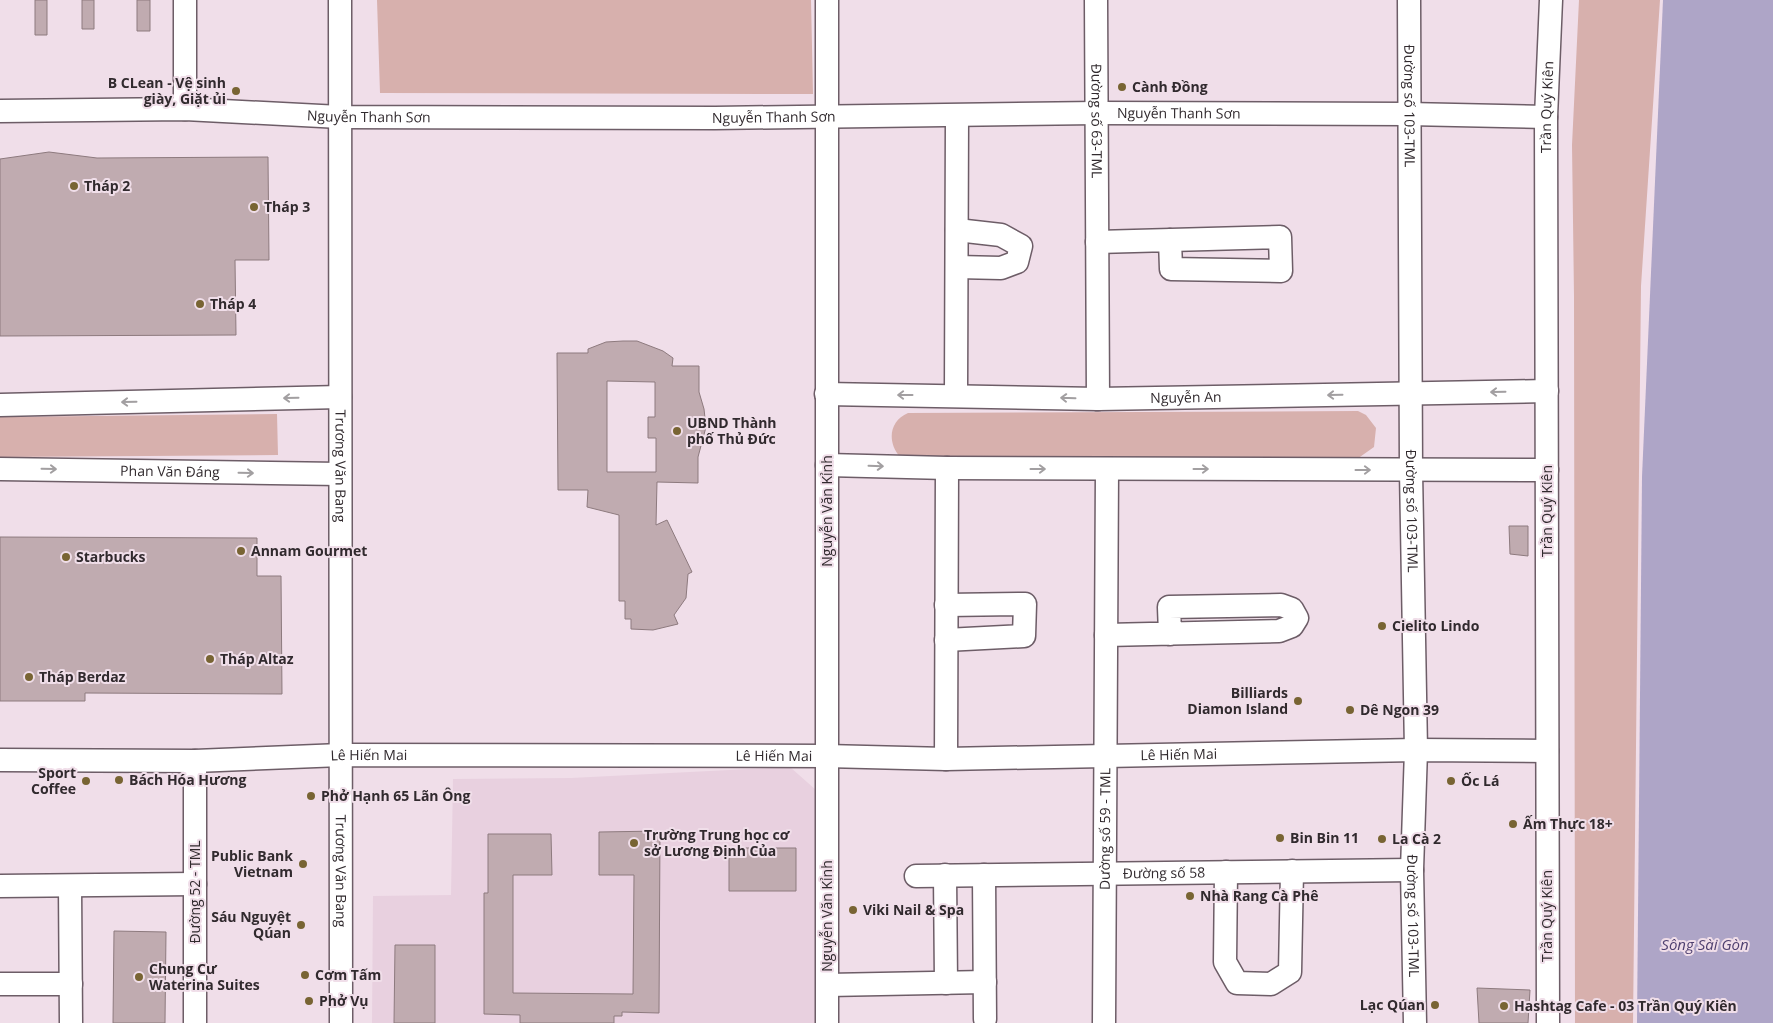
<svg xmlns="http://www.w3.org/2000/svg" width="1773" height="1023" viewBox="0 0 1773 1023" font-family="'Open Sans',sans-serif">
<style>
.built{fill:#e8d0df}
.green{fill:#d7b0ad}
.water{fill:#aea5c7}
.building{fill:#c0abb0;stroke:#8d7a7e;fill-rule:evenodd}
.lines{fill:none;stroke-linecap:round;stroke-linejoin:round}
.minor-casing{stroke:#6d5d67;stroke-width:25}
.minor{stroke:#fff;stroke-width:22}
.oneway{stroke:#a29fa1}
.poi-dot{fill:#786433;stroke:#f0dee9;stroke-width:2}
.labels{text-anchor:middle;stroke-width:4;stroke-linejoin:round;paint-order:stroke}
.poi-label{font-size:14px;font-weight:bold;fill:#312a2e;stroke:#f0dee9;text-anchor:start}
.street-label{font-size:14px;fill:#312a2e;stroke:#f0dee9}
.water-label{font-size:15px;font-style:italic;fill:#4e3f6f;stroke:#f0dee9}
</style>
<rect width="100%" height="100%" fill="#f0dee9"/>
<path class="built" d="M790 767 816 790 815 1023H372L373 896 451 895 453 779 571 778Z"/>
<path class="green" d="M377 0H811L813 94 380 93Z
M1579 0H1660L1641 286 1633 1023H1575L1574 296 1572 145Z
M1358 411 1366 415 1376 428 1374 447 1357 459 900 457C887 442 889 421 908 413Z
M277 414 278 455 0 457V417Z"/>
<path class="water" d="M1663 0H1773V1023H1637L1642 477Z"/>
<path class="building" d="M35 0H47V35H35Z
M82 0H94V29H82Z
M137 0H150V31H137Z
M49 152 97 158 268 157 269 260H235L236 335 0 336V159Z
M623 341H637L663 351 673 358 672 366H699V392L704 409 706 427 698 457V483L657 482 656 525 667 520 692 572 688 574 686 598 674 615 678 624 653 630 631 629V619H625V601H619V515L587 507 588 490H558L557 353H588V349L606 342ZM607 381 655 382V417H648V438H656V472H607Z
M1509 526H1528V556L1510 554Z
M0 537 257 538V576H281L282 694 85 693V701H0Z
M660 831 659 1013 622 1012V1016H614V1023H520V1015L484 1014V893H488V834H551L552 875H513V993L633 994 634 875H599V832Z
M729 848H796V891H729Z
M114 931 166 932 165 1023H113Z
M395 945H435V1023H394Z
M1477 988 1530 990 1528 1023H1479Z"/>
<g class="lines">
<defs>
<g id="minor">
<path d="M185 0V109"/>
<path id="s1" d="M340 0 341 1023"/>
<path d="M827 0V1023"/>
<path id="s2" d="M1096 0 1098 399"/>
<path id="s3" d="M1409 0 1411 471 1416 750 1412 870 1415 1023"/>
<path id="s4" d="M0 111 185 109 340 117 715 118 1097 113 1408 114 1546 117"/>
<path d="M1097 242 1280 237 1281 271 1171 269 1170 240"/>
<path d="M957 267 1001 268 1017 262 1021 246 1001 235 957 230"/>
<path id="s5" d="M826 394 1098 399 1547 391"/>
<path d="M956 395 957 116"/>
<path d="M0 405 340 397"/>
<path d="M827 465 947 468 1547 470"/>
<path id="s6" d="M0 469 340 474"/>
<path d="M1106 635 1279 631 1292 626 1297 618 1292 609 1281 605 1169 607 1170 634"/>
<path d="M946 640 1024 636 1025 604 946 605"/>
<path d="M946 759 947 468"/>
<path id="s7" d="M0 760 195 761 341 755 826 756 946 759 1416 750 1547 751"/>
<path d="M1226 872 1225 962 1237 983 1271 984 1290 972 1292 871"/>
<path d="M945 875 946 983"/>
<path d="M984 875 985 1019"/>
<path id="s8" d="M916 876 1412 870"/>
<path d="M0 886 195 884"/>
<path d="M70 886 71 1023"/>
<path d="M0 984H71"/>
<path d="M828 985 985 982"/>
<path d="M195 1023V761"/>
<path id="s9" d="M1104 1023 1107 469"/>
<path id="s10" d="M1548 1023 1546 117 1551 0"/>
</g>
</defs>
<use href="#minor" class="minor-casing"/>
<use href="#minor" class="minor"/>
</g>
<defs><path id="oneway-shaft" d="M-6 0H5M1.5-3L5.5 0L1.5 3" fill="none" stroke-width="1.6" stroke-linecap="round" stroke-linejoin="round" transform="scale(1.25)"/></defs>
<g class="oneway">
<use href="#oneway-shaft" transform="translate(1498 392) rotate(179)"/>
<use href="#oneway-shaft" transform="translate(905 395) rotate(-180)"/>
<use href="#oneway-shaft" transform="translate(1335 395) rotate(179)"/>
<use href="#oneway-shaft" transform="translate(291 398) rotate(179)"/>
<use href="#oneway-shaft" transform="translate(1068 398) rotate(-178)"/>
<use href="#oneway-shaft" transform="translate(129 402) rotate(179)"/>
<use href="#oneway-shaft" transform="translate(876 466) rotate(2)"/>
<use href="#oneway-shaft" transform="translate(49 469) rotate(1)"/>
<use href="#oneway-shaft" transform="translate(1038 469)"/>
<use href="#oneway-shaft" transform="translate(1201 469)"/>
<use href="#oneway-shaft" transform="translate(1363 470)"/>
<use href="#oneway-shaft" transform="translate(246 473) rotate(1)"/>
</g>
<g class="poi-dot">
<circle cx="1122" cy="87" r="5"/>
<circle cx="236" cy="91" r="5"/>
<circle cx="74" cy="186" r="5"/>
<circle cx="254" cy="207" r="5"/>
<circle cx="200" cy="304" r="5"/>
<circle cx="677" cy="431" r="5"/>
<circle cx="241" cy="551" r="5"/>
<circle cx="66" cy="557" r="5"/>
<circle cx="1382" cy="626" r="5"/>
<circle cx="210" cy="659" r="5"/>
<circle cx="29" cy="677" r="5"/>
<circle cx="1298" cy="701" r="5"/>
<circle cx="1350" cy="710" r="5"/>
<circle cx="119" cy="780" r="5"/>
<circle cx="86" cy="781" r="5"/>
<circle cx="1451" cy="781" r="5"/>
<circle cx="311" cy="796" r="5"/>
<circle cx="1513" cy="824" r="5"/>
<circle cx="1280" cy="838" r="5"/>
<circle cx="1382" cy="839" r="5"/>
<circle cx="634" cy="843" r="5"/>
<circle cx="303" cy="864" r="5"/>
<circle cx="1190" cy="896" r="5"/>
<circle cx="853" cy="910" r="5"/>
<circle cx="301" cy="925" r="5"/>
<circle cx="305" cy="975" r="5"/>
<circle cx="139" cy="977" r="5"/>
<circle cx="309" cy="1001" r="5"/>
<circle cx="1435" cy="1005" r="5"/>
<circle cx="1504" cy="1006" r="5"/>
</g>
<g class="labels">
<g class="poi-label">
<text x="226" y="88" text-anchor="end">B CLean - Vệ sinh<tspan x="226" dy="16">giày, Giặt ủi</tspan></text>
<text x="1132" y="92">Cành Đồng</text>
<text x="84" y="191">Tháp 2</text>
<text x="264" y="212">Tháp 3</text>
<text x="210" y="309">Tháp 4</text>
<text x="687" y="428">UBND Thành<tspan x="687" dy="16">phố Thủ Đức</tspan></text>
<text x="251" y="556">Annam Gourmet</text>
<text x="76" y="562">Starbucks</text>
<text x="1392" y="631">Cielito Lindo</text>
<text x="220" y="664">Tháp Altaz</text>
<text x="39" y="682">Tháp Berdaz</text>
<text x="1288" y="698" text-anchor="end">Billiards<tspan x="1288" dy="16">Diamon Island</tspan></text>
<text x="1360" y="715">Dê Ngon 39</text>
<text x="76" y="778" text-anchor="end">Sport<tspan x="76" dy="16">Coffee</tspan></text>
<text x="129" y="785">Bách Hóa Hương</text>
<text x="1461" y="786">Ốc Lá</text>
<text x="321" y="801">Phở Hạnh 65 Lãn Ông</text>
<text x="1523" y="829">Ấm Thực 18+</text>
<text x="644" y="840">Trường Trung học cơ<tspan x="644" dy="16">sở Lương Định Của</tspan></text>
<text x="1290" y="843">Bin Bin 11</text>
<text x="1392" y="844">La Cà 2</text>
<text x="293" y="861" text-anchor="end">Public Bank<tspan x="293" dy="16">Vietnam</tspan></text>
<text x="1200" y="901">Nhà Rang Cà Phê</text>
<text x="863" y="915">Viki Nail &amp; Spa</text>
<text x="291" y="922" text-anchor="end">Sáu Nguyệt<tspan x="291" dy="16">Qúan</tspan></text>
<text x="149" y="974">Chung Cư<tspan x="149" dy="16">Waterina Suites</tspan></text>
<text x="315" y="980">Cơm Tấm</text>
<text x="319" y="1006">Phở Vụ</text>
<text x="1425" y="1010" text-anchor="end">Lạc Qúan</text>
<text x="1514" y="1011">Hashtag Cafe - 03 Trần Quý Kiên</text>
</g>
<g class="street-label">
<text dy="5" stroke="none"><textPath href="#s10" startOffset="916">Trần Quý Kiên</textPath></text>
<text dy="5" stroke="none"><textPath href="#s3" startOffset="106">Đường số 103-TML</textPath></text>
<text dy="5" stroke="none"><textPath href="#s4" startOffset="1179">Nguyễn Thanh Sơn</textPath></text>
<text dy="5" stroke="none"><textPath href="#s4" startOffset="369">Nguyễn Thanh Sơn</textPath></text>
<text dy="5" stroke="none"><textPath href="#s4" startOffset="774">Nguyễn Thanh Sơn</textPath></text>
<text dy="5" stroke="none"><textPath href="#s2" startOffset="121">Đường số 63-TML</textPath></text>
<text dy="5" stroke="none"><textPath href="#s5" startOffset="360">Nguyễn An</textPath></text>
<text dy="5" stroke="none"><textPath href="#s1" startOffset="466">Trương Văn Bang</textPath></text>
<text dy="5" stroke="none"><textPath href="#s6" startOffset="170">Phan Văn Đáng</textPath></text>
<text transform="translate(827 511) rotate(-90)" y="5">Nguyễn Văn Kỉnh</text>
<text transform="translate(1547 511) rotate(-90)" y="5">Trần Quý Kiên</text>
<text dy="5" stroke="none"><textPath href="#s3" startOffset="511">Đường số 103-TML</textPath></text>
<text dy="5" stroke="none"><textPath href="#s7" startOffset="369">Lê Hiến Mai</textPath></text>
<text dy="5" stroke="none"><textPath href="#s7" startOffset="1179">Lê Hiến Mai</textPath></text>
<text dy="5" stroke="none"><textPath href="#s7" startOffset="774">Lê Hiến Mai</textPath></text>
<text dy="5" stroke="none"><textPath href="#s9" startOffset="194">Dường số 59 - TML</textPath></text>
<text dy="5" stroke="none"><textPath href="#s1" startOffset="871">Trương Văn Bang</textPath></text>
<text dy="5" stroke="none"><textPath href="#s8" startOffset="248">Đường số 58</textPath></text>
<text transform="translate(195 892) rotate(-90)" y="5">Đường 52 - TML</text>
<text transform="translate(827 916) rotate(-90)" y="5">Nguyễn Văn Kỉnh</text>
<text dy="5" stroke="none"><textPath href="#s3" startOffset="916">Đường số 103-TML</textPath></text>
<text transform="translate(1547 916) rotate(-90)" y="5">Trần Quý Kiên</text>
</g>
<g class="water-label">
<text x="1705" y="950">Sông Sài Gòn</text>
</g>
</g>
</svg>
